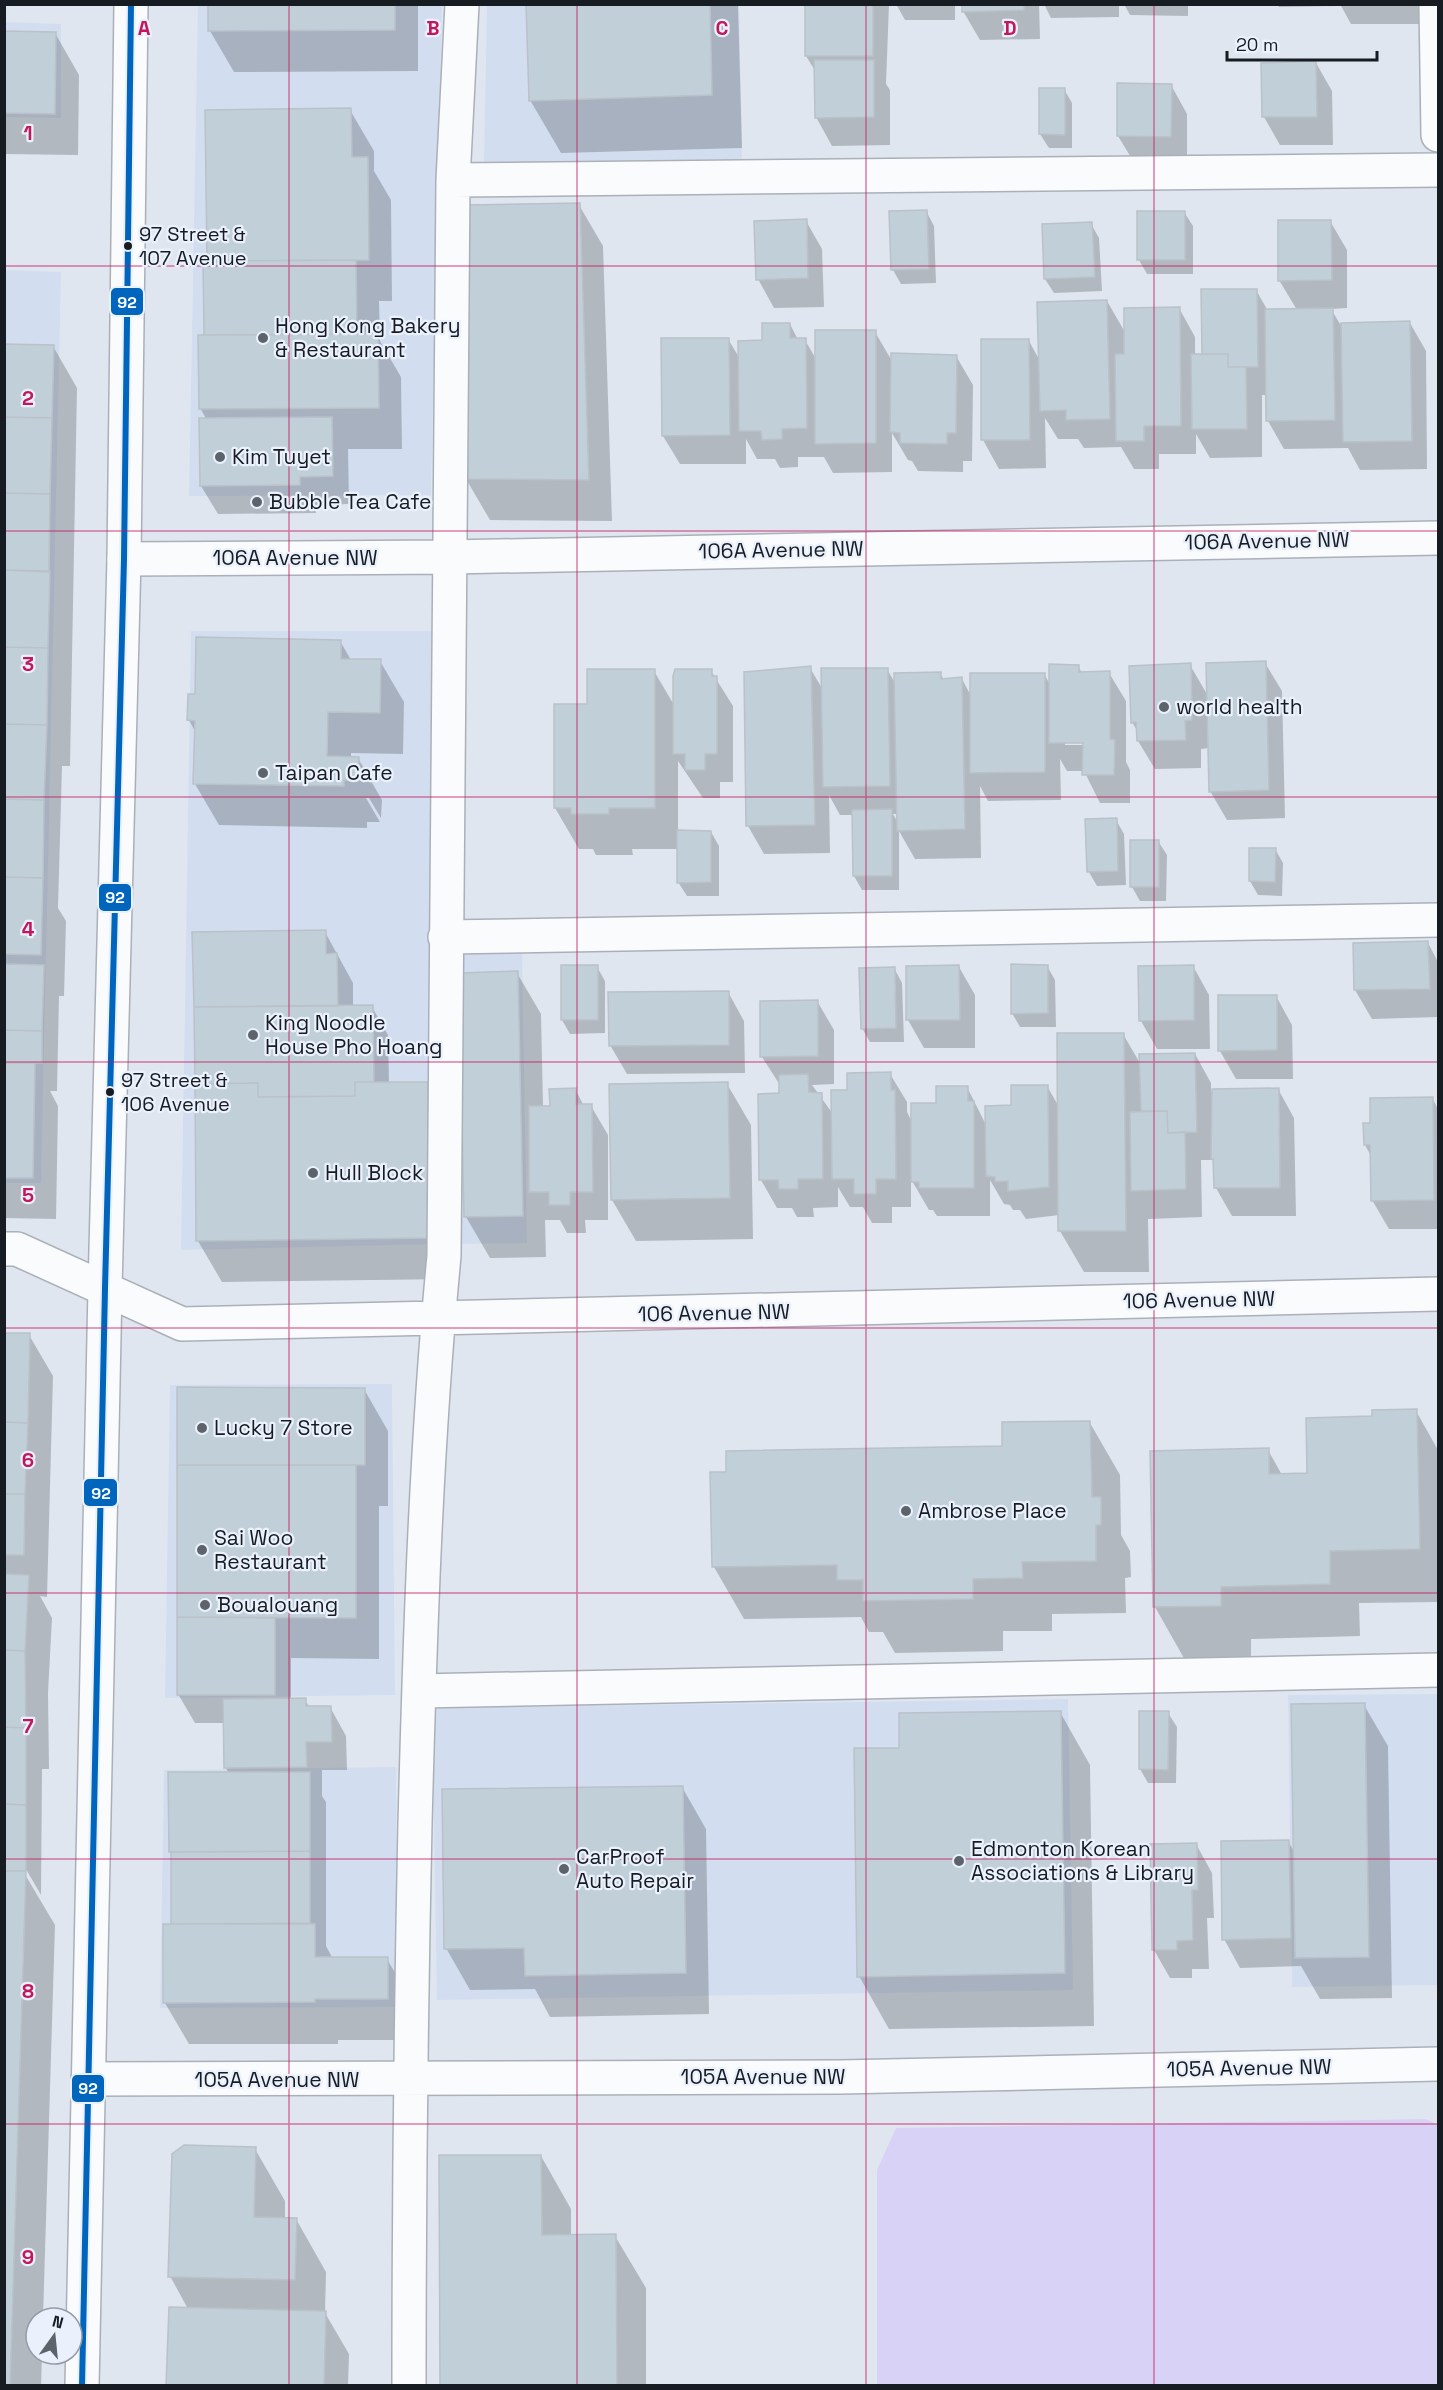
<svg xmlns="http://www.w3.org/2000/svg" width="1443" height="2390" viewBox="0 0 1443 2390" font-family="'Space Grotesk',sans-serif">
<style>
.built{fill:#d2def0}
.green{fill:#d8d2f6}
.shadow{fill:#0003;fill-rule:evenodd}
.building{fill:#c1cfd9;stroke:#bac1c8;stroke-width:1.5}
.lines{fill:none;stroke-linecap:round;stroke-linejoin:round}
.minor-casing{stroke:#abb0b8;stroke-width:36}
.major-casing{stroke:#abb0b8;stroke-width:36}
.minor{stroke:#fafbfd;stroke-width:33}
.major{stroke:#fafbfd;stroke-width:33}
.bus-1-casing{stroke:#eaf1fc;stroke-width:10}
.bus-1{stroke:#0065bd;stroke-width:6}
.grid{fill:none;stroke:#c2185b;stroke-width:1.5;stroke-opacity:0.55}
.bus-dot{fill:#171c22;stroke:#eaf1fc;stroke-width:2}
.poi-dot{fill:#5d636a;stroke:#eaf1fc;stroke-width:2}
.labels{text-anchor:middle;stroke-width:4.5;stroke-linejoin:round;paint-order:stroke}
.bus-label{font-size:20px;fill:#171c22;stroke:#eaf1fc;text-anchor:start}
.poi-label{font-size:21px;fill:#171c22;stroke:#eaf1fc;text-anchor:start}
.street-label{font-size:21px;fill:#171c22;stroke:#eaf1fc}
.grid-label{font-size:20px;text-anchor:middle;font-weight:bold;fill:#c2185b;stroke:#eaf1fc;stroke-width:4.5;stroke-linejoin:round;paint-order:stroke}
.line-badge{stroke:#eaf1fc;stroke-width:2}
.badge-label{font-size:16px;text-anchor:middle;font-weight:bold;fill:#fff}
</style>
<rect width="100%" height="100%" fill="#dfe6f0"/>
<path class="built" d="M198 5H442L431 495 189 496Z
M487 5H739L742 159 484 164Z
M5 22 61 24V118L5 117Z
M5 270 61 272 41 1183H5Z
M191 631H433L438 1244 181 1250Z
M453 952H522L527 1243 459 1244Z
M392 1384 395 1695 165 1698 170 1385Z
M1438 1694V1985L1292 1987 1288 1695Z
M1068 1699 1073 1990 437 2000 432 1708Z
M396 1767 397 2007 160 2008 164 1770Z"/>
<path class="green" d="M1426 2119 1438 2125V2385H877V2170L896 2128Z"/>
<path class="shadow" d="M210 4H418V71L234 72 210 31Z
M528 4H738L742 148 561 153 530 100Z
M806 4H889L886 84 890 90V145L832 146 816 117V72L806 56Z
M896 4H955V20H905Z
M963 4H1039L1040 39 980 40 963 11Z
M1044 4H1119V17L1051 18Z
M1124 4H1188V16L1130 15Z
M1277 4H1336V6L1279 7Z
M1340 4H1428V24H1351Z
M4 32 55 33 79 75 78 155 4 154Z
M1316 63 1332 91 1333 145H1280L1264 117Z
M1171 85 1187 114V165L1135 164 1118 136Z
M1064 89 1072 103V148H1049L1040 134Z
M350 110 374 151V171L391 200 392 301H379L380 341 401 377 402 449H348L349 504 315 505 316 513 218 514 201 486 207 420 200 408 208 263Z
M579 205 603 246 612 521 490 520 466 479Z
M926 211 934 226 936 283 901 284 893 270Z
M1184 212 1193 226V274H1147L1139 260Z
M806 221 822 249 824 307 774 308 758 279Z
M1330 221 1347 250V308L1331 309 1340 324 1410 323 1426 351 1427 469 1360 470 1348 448 1284 449 1268 421V395H1262V457L1210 458 1196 434V454H1159V469H1134L1121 447 1084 448 1078 439H1058L1045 418 1046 468 999 469 983 440V341H1029L1040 361 1107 301 1126 334 1179 308 1195 337V356H1203L1256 290 1268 311 1297 310 1279 280Z
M1091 224 1099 238 1102 291 1054 293 1045 279Z
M790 324 798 340H805L816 359 875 332 892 361 956 356 973 385 972 461H963V472L918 471 912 461 908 460 892 433V472L833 473 824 457H798V467L780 468 775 459H757L746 439V464H680L663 436 728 339 740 359Z
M4 345 53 346 77 388 70 766H62L58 908 66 921 64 996H59L57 1091H50L58 1106 56 1219 4 1218Z
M340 641 351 660 380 661 404 702 403 754 351 753V758H358L382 800 381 818 369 798H366L380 822H367V828L219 825 195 784 196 733 189 720 197 696Z
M1265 663 1282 691 1285 818 1227 820 1210 791 1209 748 1201 749V768L1155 769 1138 741V732L1132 722 1190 665 1208 696Z
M1078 666 1082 673H1109L1126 701V762L1130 770V803H1100L1084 771H1067L1060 759 1061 800 988 801 980 786 981 858 915 859 899 831V890H862L854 876V815H840L829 795 830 853 764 854 748 826 783 668H810L823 690 887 669 895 683 940 673 944 680 962 679 971 696 1044 674 1051 686ZM1065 742H1090V745H1065ZM893 814H898V823Z
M654 671 674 705 711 671 733 706V782H720V798H703L678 761V831L711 832 719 846V896H687L678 882 679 849H632L633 855H596L593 849H579L555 808 588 705Z
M1116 820 1124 834 1126 885 1097 886 1089 872 1087 821Z
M1158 841 1167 855 1166 901H1140L1132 887Z
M1275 849 1283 863 1282 896 1258 895 1250 881Z
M325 932 353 983V1007H372L388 1035 389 1084H428L451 1125 453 1279 222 1282 198 1241Z
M1428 943 1438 962V1017L1372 1019 1355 990 1354 944Z
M1047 966 1055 980 1056 1027H1020L1012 1013Z
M1193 966 1209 995 1210 1049H1157L1141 1021Z
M597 967 605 981V1033L570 1034 562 1020Z
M959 967 975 995V1048H924L908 1020Z
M894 968 902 983 904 1042H870L862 1028Z
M517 973 541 1014 543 1107 551 1108 575 1089 584 1106H591L608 1135V1220H585L586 1233H567L560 1220H545L546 1257 490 1258 466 1217Z
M728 992 744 1021 745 1073 627 1074 610 1045Z
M1276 996 1292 1025 1293 1079H1236L1220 1051Z
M817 1001 834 1030V1084L812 1085 833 1114 849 1091 890 1074 907 1102V1112L912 1122 967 1087 987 1127 1047 1086 1059 1107 1123 1034 1141 1065 1195 1054 1211 1083V1091L1278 1089 1294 1118 1296 1216H1232L1216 1188 1213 1160H1201L1202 1217 1148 1219 1149 1272H1084L1060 1231 1059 1215 1026 1219 1020 1210H1013L1010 1205 1004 1204 990 1180V1216H937L933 1210H929L911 1179V1207H892V1223H872L863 1207H850L838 1187V1207L813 1208 814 1217H797L792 1208H777L761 1180 780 1085 762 1057Z
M727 1084 751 1125 753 1239 636 1241 612 1200Z
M1432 1098 1438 1109V1229H1389L1372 1200 1371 1156 1365 1145 1371 1124Z
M4 1334 29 1335 53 1376 47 1597 40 1596 52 1618 48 1693 49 1769H42L41 1895 23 1864 20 1866 55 1925 43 2318H36V2354H42L41 2386H4Z
M179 1389H364L388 1431V1506H379V1659L291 1658V1700H305L310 1708 330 1707 346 1736 347 1770H322V1796L326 1802V1946L333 1959H387L411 2000V2040H338V2044H189L165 2003 173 1925V1856L170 1851 229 1774 226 1768 225 1723H195L178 1694Z
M1416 1411 1438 1450V1602L1359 1603 1360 1636 1251 1639V1658L1185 1660 1155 1607 1151 1452 1268 1450 1282 1475H1309L1374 1418Z
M1090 1423 1120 1475 1121 1535 1130 1551 1131 1577 1125 1578 1126 1613 1052 1614V1631H1003V1651L895 1653 883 1632H869L861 1617 744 1619 714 1567 1004 1447Z
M1364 1705 1388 1746 1392 1998 1320 1999 1301 1966 1240 1968 1224 1939 1288 1841 1295 1853Z
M1060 1712 1090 1765 1094 2026 889 2029 859 1976 901 1749Z
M1168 1713 1177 1727 1176 1783H1148L1140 1769Z
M682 1787 706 1829 709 2014 550 2017 535 1989 470 1990 446 1948Z
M1196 1844 1212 1873 1214 1918H1207L1209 1969H1192V1978H1170L1154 1950Z
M255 2149 285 2201V2219H296L326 2272 325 2313 349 2354 348 2386H168L188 2309 170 2276Z
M541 2156 571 2209V2236H615L646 2288V2386H442Z"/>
<path class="building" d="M208 4H395V30L208 31Z
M526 4H710L712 95 529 101Z
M805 4H873V56H805Z
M962 4H1024V10L962 12Z
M4 31 56 32 55 114 4 113Z
M814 60H874V117L815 118Z
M1316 61 1317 117H1262L1261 63Z
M1117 83 1172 84 1171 137 1117 136Z
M1039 88H1065V135L1039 134Z
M351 108 352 157H368L369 260 207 261 205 110Z
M580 203 589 480 464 479 467 205Z
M927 210 929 269 891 270 889 211Z
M1137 211H1185V260H1137Z
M807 219 808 278 756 280 754 221Z
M1278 220H1331L1332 280 1278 281Z
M1092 222 1095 277 1044 279 1042 224Z
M356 260 357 334 204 335 203 261Z
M1201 289H1257L1258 367H1228V354H1202Z
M1107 300 1110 419 1066 420V410L1040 411 1037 302Z
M1180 307 1181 426H1144V441H1116L1115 354H1124V308Z
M1333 308 1335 420 1266 421 1265 309Z
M1410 321 1412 441 1343 442 1341 323Z
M762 323H790V338H806L807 428 782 429V439L762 440 761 431H739L738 341 762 340Z
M815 330H876V443L815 444Z
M378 334 379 408 199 409 198 335Z
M661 338H729L730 435 662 436Z
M981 339H1029L1030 440H981Z
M4 344 54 345 52 418 4 417Z
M891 353 957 355 956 433H947V444L900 443V433L890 432Z
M1191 354H1228V367H1246L1247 429H1192Z
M4 417 52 418 50 494 4 493Z
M332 417 333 476 300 477V485L200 486 199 418Z
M4 493 50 494 49 572 4 570Z
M4 570 50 571 48 648 4 647Z
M196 637 341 640V659H381L380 713 328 712 327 756 359 757 358 781 344 780V786L193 784 195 721 187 720 188 694H195Z
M4 647 48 648 47 725 4 724Z
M1266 661 1269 790 1209 792 1206 663Z
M1191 663 1192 720 1185 721 1186 740 1137 741 1136 722 1131 723 1129 666Z
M1049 664 1079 665V672L1110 671V739L1115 740 1114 775H1082L1083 743H1049Z
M811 666 815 825 746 826 744 672Z
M821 668H888L890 786 823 787Z
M587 669H655V808H609V814H571V808H554V704H587Z
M675 669H712V676H717V754H705V770H685V754H673V676Z
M941 672V679L962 677 965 829 897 831 894 673Z
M970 673H1045V772L970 773Z
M4 724 47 725 44 800 4 799Z
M4 799 44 800 43 878 4 877Z
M892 809V876H853L852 810Z
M1117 818 1118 871 1087 872 1085 819Z
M677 830 711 831V882L677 883Z
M1130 840H1159V887H1130Z
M1249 848H1276L1275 882 1249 881Z
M4 877 43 878 41 955 4 954Z
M326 930V954L337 953 338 1006 194 1007 192 932Z
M1428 941 1430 989 1354 990 1353 943Z
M4 964 44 965 42 1031 4 1030Z
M1011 964 1048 965V1013L1011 1014Z
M561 965H598V1020H561Z
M959 965 960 1020H906V966Z
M1194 965V1020L1139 1021 1138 966Z
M895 967 896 1028 861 1029 859 968Z
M518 971 523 1216 464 1217 459 973Z
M729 991V1045L609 1046 608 992Z
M1218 995H1277V1050L1218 1051Z
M818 1000V1056L760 1057V1001Z
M373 1005 374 1082H355V1096L258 1097V1083L195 1084 194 1007Z
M4 1030 42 1031V1063H4Z
M1057 1033H1124L1126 1231H1058Z
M1195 1053 1197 1132 1168 1133 1167 1111H1141L1139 1054Z
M4 1063H35L33 1178H4Z
M891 1072V1090H895L896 1179H876V1194H854V1179H832L831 1090H847V1073Z
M808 1074 809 1092 822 1093 823 1179H798V1189H779L778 1180H759L758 1094 779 1093V1075Z
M355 1082H428L430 1238 196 1241 195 1084 258 1083V1097L355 1096Z
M728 1082 730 1198 611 1200 609 1084Z
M1011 1085H1048L1049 1187 1008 1191V1181L995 1182V1177L986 1176 985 1106 1011 1105Z
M936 1086H968V1101H974V1188H919V1182H911V1103H936Z
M576 1088V1104H592L593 1192H570V1205H549V1192H529V1106H550L549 1089Z
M1279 1088 1280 1188H1214L1213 1159H1211L1212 1089Z
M1433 1097 1434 1200 1371 1201 1370 1145H1364L1363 1123H1370V1098Z
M1167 1111 1168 1133 1185 1132 1186 1189 1131 1191 1130 1112Z
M4 1333H30L28 1423 4 1422Z
M177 1387 365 1388V1465H177Z
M1417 1409 1420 1549 1330 1551V1584L1221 1587V1606L1153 1607 1150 1451 1269 1448V1474L1307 1473 1306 1418 1372 1416V1410Z
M1090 1421 1092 1497H1101V1525H1096V1561L1022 1562 1023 1578 973 1579V1599L863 1601V1580H837V1565L712 1567 710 1472H726V1451L1002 1446V1422Z
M4 1422 28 1423 25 1494H4Z
M177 1465H356V1618L177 1617Z
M4 1494H25L24 1555H4Z
M4 1574 29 1575 25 1651 4 1650Z
M177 1617 275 1618V1695H177Z
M4 1650 25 1651 26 1728 4 1727Z
M306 1698V1706H331L332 1742H306L307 1767 224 1768 223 1699Z
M1365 1703 1369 1957 1295 1958 1291 1704Z
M1061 1711 1065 1973 857 1977 854 1748H899V1713Z
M1139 1711H1169L1168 1770 1139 1769Z
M4 1727 26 1728V1805L4 1804Z
M168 1772H310V1851L169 1852Z
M683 1786 686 1973 525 1976 524 1948 444 1949 442 1789Z
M4 1804 26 1805V1871H4Z
M1289 1840 1291 1938 1222 1940 1221 1841Z
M1197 1843 1198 1890H1192L1193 1940 1177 1941V1950H1152L1150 1844Z
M310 1851V1923L171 1924V1852Z
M4 1871H26L10 2386H4Z
M163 1924H315V1957H388V1999H315V2002L163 2003Z
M184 2145 256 2147 254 2217 297 2218 295 2280 168 2277 172 2154Z
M439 2155H541L542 2235 616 2234 617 2386H440Z
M169 2307 326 2311 324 2386H166Z"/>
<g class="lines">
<defs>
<path id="minor" d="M1436 4 1438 135
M453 180 1438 170
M124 559 450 557 1438 538
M445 937 1438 920
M4 1249H17L182 1324 1438 1294
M419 1691 1438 1670
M88 2079 840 2077 1438 2064
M409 2386C409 2198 411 2011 415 1823 420 1634 426 1444 444 1256L453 180 462 4"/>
<path id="major" d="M82 2386 105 1288 124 559 131 4"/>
</defs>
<use href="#minor" class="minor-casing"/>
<use href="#major" class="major-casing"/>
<use href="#minor" class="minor"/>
<use href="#major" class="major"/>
<defs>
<path id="bus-1" d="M82 2386 105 1288 124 559 131 4"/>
</defs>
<use href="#bus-1" class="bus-1-casing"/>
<use href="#bus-1" class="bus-1"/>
</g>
<path class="grid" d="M289 4V2386M577 4V2386M866 4V2386M1154 4V2386M4 266H1438M4 531H1438M4 797H1438M4 1062H1438M4 1328H1438M4 1593H1438M4 1859H1438M4 2124H1438"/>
<g class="bus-dot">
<circle cx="128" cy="246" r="5"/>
<circle cx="110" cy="1092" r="5"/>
</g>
<g class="poi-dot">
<circle cx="263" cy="338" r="6"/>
<circle cx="220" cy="457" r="6"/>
<circle cx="257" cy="502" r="6"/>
<circle cx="1164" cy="707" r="6"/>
<circle cx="263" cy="773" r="6"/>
<circle cx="253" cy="1035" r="6"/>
<circle cx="313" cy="1173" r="6"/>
<circle cx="202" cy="1428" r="6"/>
<circle cx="906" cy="1511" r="6"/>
<circle cx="202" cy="1550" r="6"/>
<circle cx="205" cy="1605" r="6"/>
<circle cx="959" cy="1861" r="6"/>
<circle cx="564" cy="1869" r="6"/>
</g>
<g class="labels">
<g class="bus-label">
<text x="139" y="241">97 Street &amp;<tspan x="139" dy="24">107 Avenue</tspan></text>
<text x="121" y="1087">97 Street &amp;<tspan x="121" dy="24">106 Avenue</tspan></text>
</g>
<g class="poi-label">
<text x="275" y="333">Hong Kong Bakery<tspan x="275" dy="24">&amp; Restaurant</tspan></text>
<text x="232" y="464">Kim Tuyet</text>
<text x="269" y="509">Bubble Tea Cafe</text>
<text x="1176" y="714">world health</text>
<text x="275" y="780">Taipan Cafe</text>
<text x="265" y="1030">King Noodle<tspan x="265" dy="24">House Pho Hoang</tspan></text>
<text x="325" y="1180">Hull Block</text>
<text x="214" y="1435">Lucky 7 Store</text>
<text x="918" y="1518">Ambrose Place</text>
<text x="214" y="1545">Sai Woo<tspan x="214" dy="24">Restaurant</tspan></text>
<text x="217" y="1612">Boualouang</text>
<text x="971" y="1856">Edmonton Korean<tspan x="971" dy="24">Associations &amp; Library</tspan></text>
<text x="576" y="1864">CarProof<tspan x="576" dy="24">Auto Repair</tspan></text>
</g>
<g class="street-label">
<text transform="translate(1267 541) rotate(-1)" y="7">106A Avenue NW</text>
<text transform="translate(781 550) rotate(-1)" y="7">106A Avenue NW</text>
<text x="295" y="565">106A Avenue NW</text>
<text transform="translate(1199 1300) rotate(-1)" y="7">106 Avenue NW</text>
<text transform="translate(714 1313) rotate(-1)" y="7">106 Avenue NW</text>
<text transform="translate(1249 2068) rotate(-1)" y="7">105A Avenue NW</text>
<text x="763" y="2084">105A Avenue NW</text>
<text x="277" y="2087">105A Avenue NW</text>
</g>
</g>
<g class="grid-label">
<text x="144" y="35">A</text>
<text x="433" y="35">B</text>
<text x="722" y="35">C</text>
<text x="1010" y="35">D</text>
<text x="28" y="140">1</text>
<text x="28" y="405">2</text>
<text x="28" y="671">3</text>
<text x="28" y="936">4</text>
<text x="28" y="1202">5</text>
<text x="28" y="1467">6</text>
<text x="28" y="1733">7</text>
<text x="28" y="1998">8</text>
<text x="28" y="2264">9</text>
</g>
<g class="line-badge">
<rect x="110" y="287" width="34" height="29" rx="6" fill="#0065bd"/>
<rect x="98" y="883" width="34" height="29" rx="6" fill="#0065bd"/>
<rect x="83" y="1478" width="35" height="29" rx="6" fill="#0065bd"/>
<rect x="71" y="2074" width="34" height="29" rx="6" fill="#0065bd"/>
</g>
<g class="badge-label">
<text x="127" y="308">92</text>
<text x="115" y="903">92</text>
<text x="101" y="1499">92</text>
<text x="88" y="2094">92</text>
</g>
<rect width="1443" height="2390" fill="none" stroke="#171c22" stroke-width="12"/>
<g transform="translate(54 2336) rotate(15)"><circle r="28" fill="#eaf1fc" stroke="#969ca5" stroke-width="1.5"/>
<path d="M0-4.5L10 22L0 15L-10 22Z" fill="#5d636a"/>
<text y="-9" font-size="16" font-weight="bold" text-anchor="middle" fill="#171c22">N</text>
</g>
<path d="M1227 51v9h150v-9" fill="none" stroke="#171c22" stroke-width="3"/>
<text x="1236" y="51" font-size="18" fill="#171c22" stroke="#eaf1fc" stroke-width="4.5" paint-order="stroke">20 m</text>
</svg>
